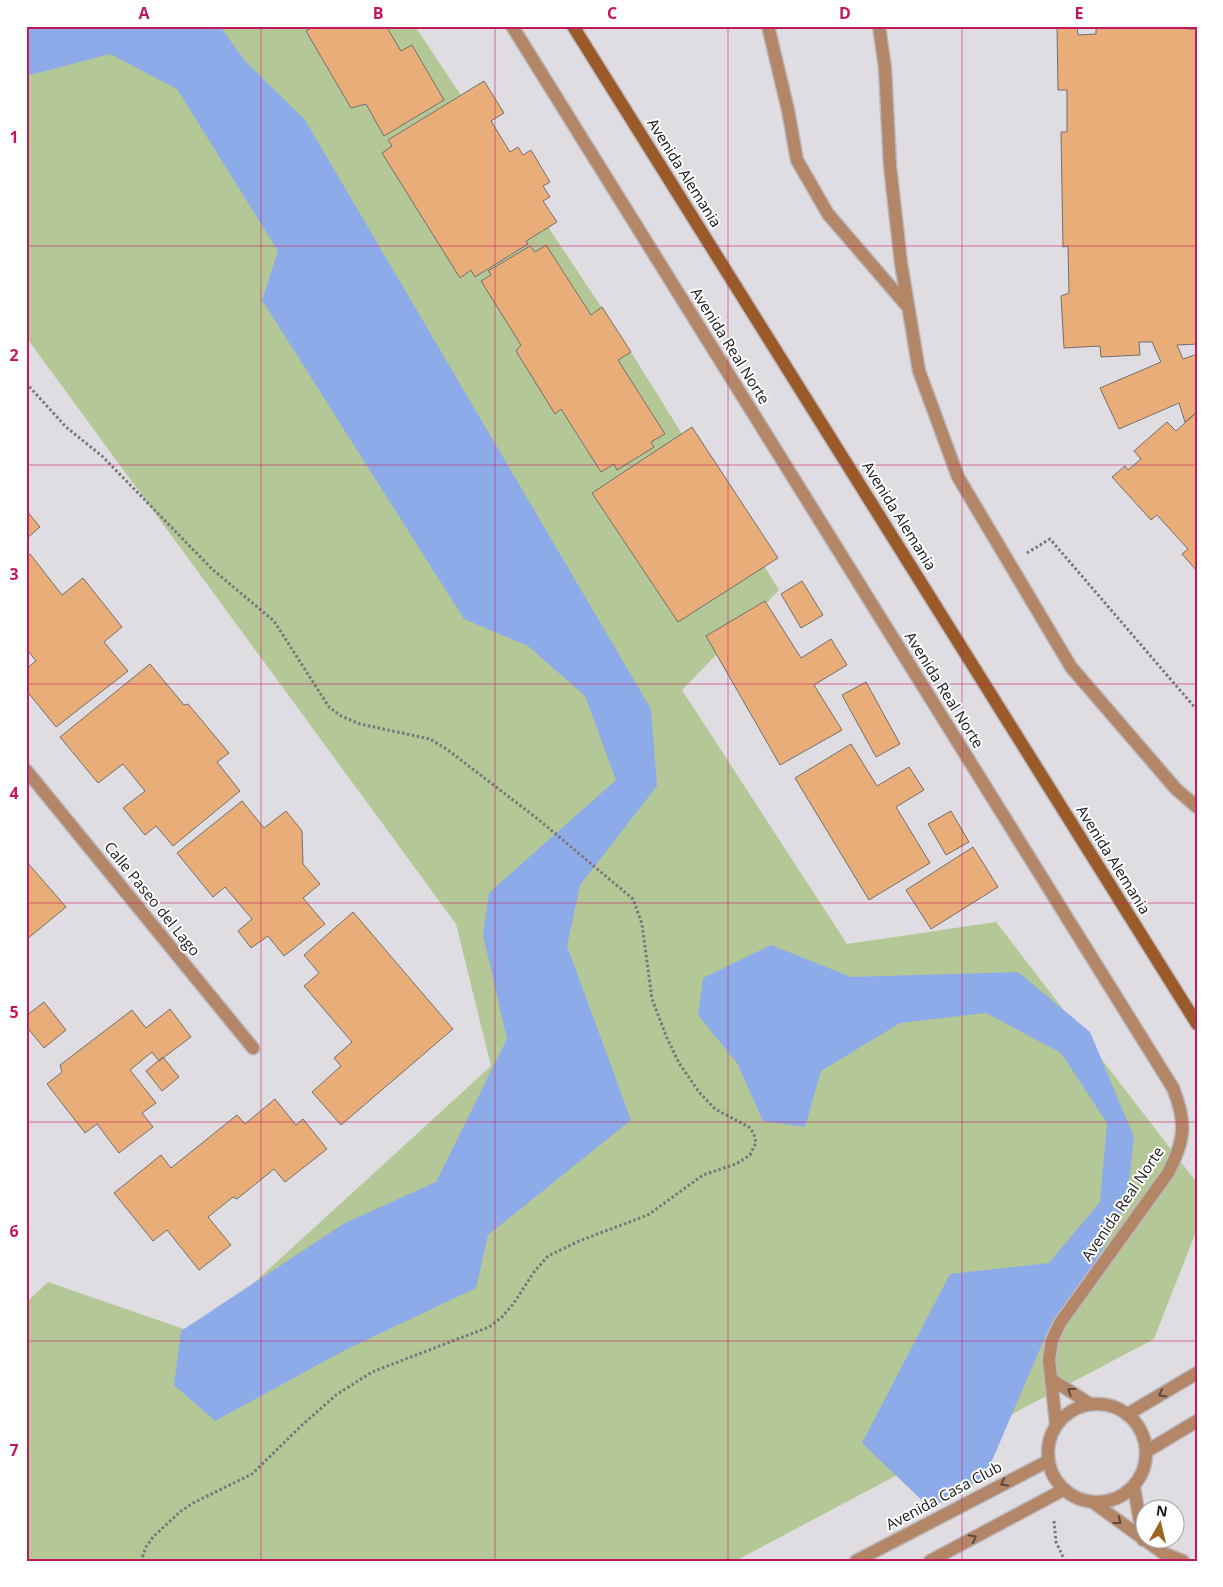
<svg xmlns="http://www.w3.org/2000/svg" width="1223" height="1587" viewBox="0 0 1223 1587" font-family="'Open Sans',sans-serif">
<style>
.green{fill:#b3c797}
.water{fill:#8eabe9}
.building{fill:#e8ad79;stroke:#736f6c}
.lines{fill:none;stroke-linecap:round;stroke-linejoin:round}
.lane-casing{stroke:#bbb9be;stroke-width:15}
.street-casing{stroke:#bbb9be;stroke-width:15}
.secondary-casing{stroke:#bbb9be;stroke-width:15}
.path{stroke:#78777a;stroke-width:3;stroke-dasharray:2.5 2.5;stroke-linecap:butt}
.lane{stroke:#b48668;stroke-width:12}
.street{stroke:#b48668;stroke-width:12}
.secondary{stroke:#9b5a29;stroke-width:12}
.oneway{stroke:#5e493d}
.grid{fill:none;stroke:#c2185b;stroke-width:1;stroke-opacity:0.55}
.labels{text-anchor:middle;stroke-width:4;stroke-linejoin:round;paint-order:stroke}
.street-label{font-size:15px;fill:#181719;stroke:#fff}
.neatline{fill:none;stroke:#c2185b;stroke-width:2}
.grid-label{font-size:16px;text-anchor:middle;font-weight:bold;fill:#c2185b}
</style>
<rect width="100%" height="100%" fill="#dfdde2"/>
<path class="green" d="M26 26H415L631 352 779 590 682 690 847 944 996 922 1197 1183V1229L1154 1339 735 1561H26V1303L48 1282 198 1334 491 1066 456 924 26 337Z"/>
<path class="water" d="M26 26H220L245 61 305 120 651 709 657 786 580 885 567 946 631 1120 488 1235 476 1288 345 1350 215 1421 174 1385 181 1331 345 1223 436 1182 507 1039 483 935 489 893 616 780 585 696 528 646 464 619 262 300 278 251 177 89 110 54 26 76Z
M771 945 851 977 1018 972 1090 1032 1134 1137 1127 1201 1084 1285 1048 1330 985 1477 930 1508 862 1443 950 1274 1049 1263 1100 1202 1107 1123 1061 1053 986 1013 900 1023 821 1071 805 1127 763 1121 737 1063 698 1015 703 978Z"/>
<path class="building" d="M314 26H386L401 51 412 45 444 100 384 136 366 104 351 108 306 31Z
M1057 26H1077L1078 35 1096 34V26H1187V29H1197V344L1177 345 1183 359 1197 354V412L1185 422 1179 403 1119 429 1100 388 1161 362 1152 342H1139L1140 355 1101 357 1100 346 1064 348 1061 296 1069 293 1068 246 1063 247 1061 132H1067V90H1058Z
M484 81 504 113 491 121 510 152 518 147 523 155 531 150 550 182 543 186 550 197 543 201 557 222 526 241 528 244 475 277 471 270 460 278 382 153 392 146 388 140Z
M546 245 591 315 602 307 631 352 618 360 665 434 651 442 654 447 617 470 614 464 601 472 561 409 555 414 516 351 521 345 481 281 491 275 488 271 530 246 535 252Z
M1197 412V571L1182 554 1188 549 1157 515 1151 520 1112 477 1125 466 1128 470 1141 459 1134 451 1167 422 1176 431Z
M692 427 778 558 678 622 592 493Z
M26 510 40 527 26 539Z
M30 554 62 595 83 578 122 627 104 642 128 671 56 727 26 690V669L36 661 26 648V557Z
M802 581 823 615 801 628 781 594Z
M765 601 801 658 831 639 847 665 814 685 842 730 780 765 706 636Z
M150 664 184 705 188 704 229 753 217 762 240 791 173 846 156 826 145 835 123 808 145 791 123 764 98 783 60 737Z
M866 682 900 744 876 757 842 695Z
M851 744 877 786 909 767 924 790 896 807 930 863 869 900 795 778Z
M242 801 264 828 286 811 302 831 303 864 320 884 303 898 325 924 284 956 268 936 251 948 238 931 252 919 225 887 213 897 177 853Z
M951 811 969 842 946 855 928 824Z
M973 847 998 887 931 929 906 890Z
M26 861 66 907 26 940Z
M353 912 453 1029 341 1125 312 1092 341 1066 334 1058 352 1042 304 986 319 973 304 955Z
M44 1002 66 1030 44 1048 26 1026V1016Z
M170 1009 191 1037 159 1061 152 1052 130 1070 156 1103 142 1113 153 1127 119 1153 97 1124 85 1133 47 1084 62 1072 60 1065 132 1010 146 1028Z
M163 1057 179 1077 162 1091 146 1071Z
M275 1099 296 1125 303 1119 327 1149 285 1182 274 1169 237 1199 233 1197 208 1217 231 1245 199 1270 167 1230 153 1241 114 1193 161 1155 171 1168 237 1115 245 1124Z"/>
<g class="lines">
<defs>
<path id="lane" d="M768 26 788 110 797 160 828 214 908 307
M879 26 885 68 890 166 901 263 919 371 958 477 1071 667 1176 789 1197 807
M1128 1414 1197 1373
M1147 1451 1197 1421
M856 1561 1048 1461
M930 1561 1063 1490"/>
<path id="street" d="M512 26 1173 1088C1187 1123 1185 1140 1168 1173L1060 1323 1052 1340 1049 1360 1056 1424
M26 770 253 1048
M1051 1379 1090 1404
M1048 1453a49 49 0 1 1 98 0a49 49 0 1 1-98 0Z
M1134 1487 1143 1540
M1094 1503 1163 1553 1183 1561"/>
<path id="secondary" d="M573 26 1197 1024"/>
</defs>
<use href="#lane" class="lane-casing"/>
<use href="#street" class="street-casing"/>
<use href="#secondary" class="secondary-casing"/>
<path class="path" d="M26 383 66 427 102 456 212 569 274 621 329 707 341 716 360 724 430 739 448 750 539 820 633 899 642 924 652 999 667 1038 679 1063 699 1092 715 1109 749 1127 754 1134 756 1143 750 1155 736 1164 703 1175 648 1215 579 1241 548 1256 534 1272 514 1303 502 1317 489 1327 372 1372 336 1395 301 1426 252 1474 193 1503 181 1511 153 1537 146 1547 141 1561
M1027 553 1050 539 1197 710
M1054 1521 1056 1542 1065 1561"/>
<use href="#lane" class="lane"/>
<use href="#street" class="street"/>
<use href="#secondary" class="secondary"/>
</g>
<defs><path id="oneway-chevron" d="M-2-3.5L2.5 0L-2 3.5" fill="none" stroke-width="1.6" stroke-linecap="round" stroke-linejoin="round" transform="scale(1.25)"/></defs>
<g class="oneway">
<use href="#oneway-chevron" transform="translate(1071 1391) rotate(-147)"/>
<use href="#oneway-chevron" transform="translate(1162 1394) rotate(150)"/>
<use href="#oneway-chevron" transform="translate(1004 1483) rotate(152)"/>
<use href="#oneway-chevron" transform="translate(1118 1521) rotate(37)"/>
<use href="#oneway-chevron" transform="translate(973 1538) rotate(-28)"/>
</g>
<path class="grid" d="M261 26V1561M495 26V1561M728 26V1561M962 26V1561M26 246H1197M26 465H1197M26 684H1197M26 903H1197M26 1122H1197M26 1341H1197"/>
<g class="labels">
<g class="street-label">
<text transform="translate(684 173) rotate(58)" y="5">Avenida Alemania</text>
<text transform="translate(730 346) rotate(58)" y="5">Avenida Real Norte</text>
<text transform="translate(899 516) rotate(58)" y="5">Avenida Alemania</text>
<text transform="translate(944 690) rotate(58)" y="5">Avenida Real Norte</text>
<text transform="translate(1113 860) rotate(58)" y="5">Avenida Alemania</text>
<text transform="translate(152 899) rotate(51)" y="5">Calle Paseo del Lago</text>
<text transform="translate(1123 1204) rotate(-56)" y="5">Avenida Real Norte</text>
<text transform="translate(944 1496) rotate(-28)" y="5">Avenida Casa Club</text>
</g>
</g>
<rect width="1223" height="1587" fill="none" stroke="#ffffff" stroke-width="55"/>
<g transform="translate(1160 1524) rotate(8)"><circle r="24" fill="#ffffff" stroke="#a3a2a3"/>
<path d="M0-4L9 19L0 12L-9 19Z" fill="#9d6721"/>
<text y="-8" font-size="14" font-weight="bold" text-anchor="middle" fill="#181719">N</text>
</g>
<rect x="28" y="28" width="1168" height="1532" class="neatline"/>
<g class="grid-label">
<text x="144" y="19">A</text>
<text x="378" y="19">B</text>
<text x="612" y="19">C</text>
<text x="845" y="19">D</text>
<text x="1079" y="19">E</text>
<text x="14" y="143">1</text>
<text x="14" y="361">2</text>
<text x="14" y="580">3</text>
<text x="14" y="799">4</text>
<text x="14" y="1018">5</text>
<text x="14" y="1237">6</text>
<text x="14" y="1456">7</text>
</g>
</svg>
